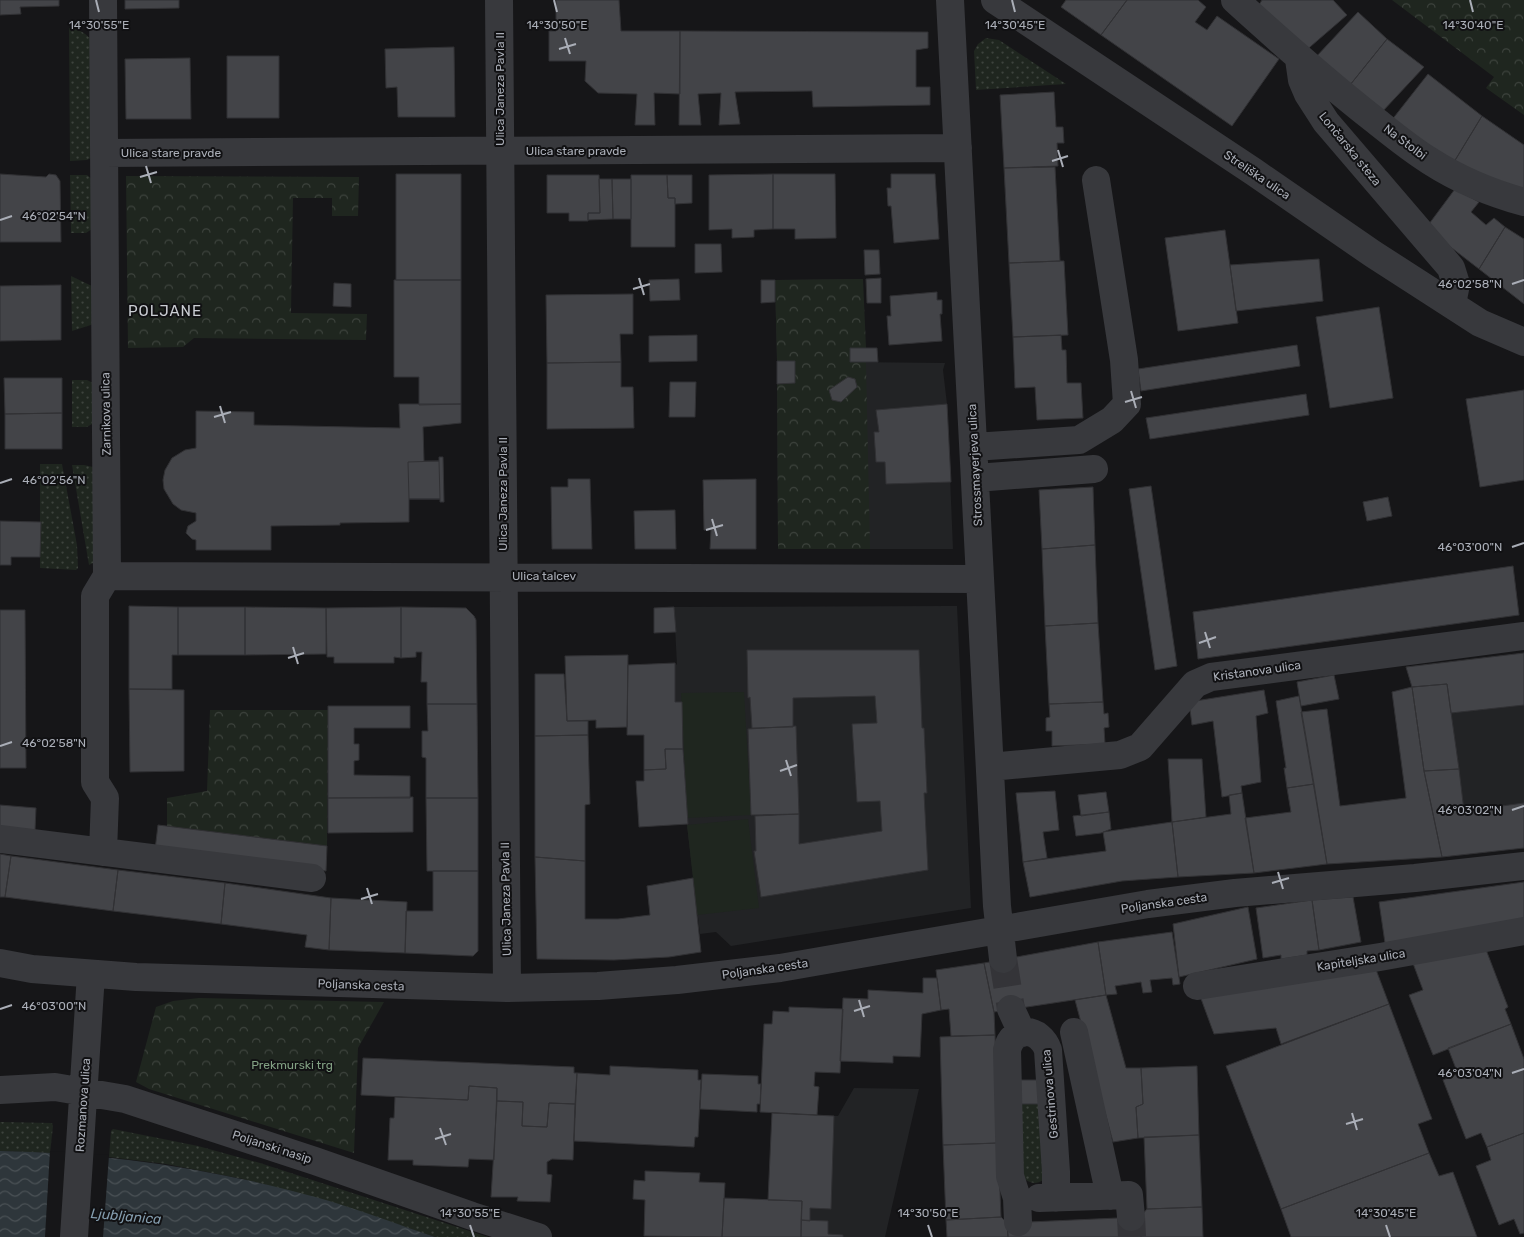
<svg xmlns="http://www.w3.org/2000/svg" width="1524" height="1237" viewBox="0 0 1524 1237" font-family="Rubik,sans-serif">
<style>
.built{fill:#222325}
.grass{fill:url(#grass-dots)}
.forest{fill:url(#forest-crowns)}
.pitch{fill:#1f261f}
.water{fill:url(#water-waves)}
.pier{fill:#161618}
.building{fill:#434448;stroke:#313134}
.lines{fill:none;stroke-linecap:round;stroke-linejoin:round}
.minor-tunnel{stroke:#343438;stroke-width:28;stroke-dasharray:28 14;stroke-linecap:butt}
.minor{stroke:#38393d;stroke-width:28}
.ticks{fill:none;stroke:#aaaeb7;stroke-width:2}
.labels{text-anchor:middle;stroke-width:4;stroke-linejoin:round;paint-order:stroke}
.street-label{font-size:12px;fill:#aaaeb7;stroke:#111113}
.park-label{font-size:12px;fill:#82a083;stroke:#111113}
.water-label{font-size:14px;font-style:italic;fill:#849dae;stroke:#111113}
.quarter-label{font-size:15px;letter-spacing:1px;fill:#cacdd3;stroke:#111113}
.ticks-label{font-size:12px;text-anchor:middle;fill:#aaaeb7;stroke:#111113;stroke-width:4;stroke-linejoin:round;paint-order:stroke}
</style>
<defs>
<pattern id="grass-dots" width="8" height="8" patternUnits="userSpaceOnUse" patternTransform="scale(1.25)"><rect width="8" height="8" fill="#1f261f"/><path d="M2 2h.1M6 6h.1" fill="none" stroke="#3d433d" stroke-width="1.8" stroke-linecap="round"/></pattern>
<pattern id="forest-crowns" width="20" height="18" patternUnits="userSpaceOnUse" patternTransform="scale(1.25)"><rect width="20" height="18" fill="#1f261f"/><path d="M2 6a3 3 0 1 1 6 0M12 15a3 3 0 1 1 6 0" fill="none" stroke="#3d433d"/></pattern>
<pattern id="water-waves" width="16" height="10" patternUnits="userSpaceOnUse" patternTransform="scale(1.25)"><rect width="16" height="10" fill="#2e363b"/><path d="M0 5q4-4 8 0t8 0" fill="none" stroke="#4a5155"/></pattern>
</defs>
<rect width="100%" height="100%" fill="#161618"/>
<path class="built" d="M863 279 850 348V362L945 363 943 370 947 404 953 549H778L777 361 775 280Z
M950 606H957L971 908 731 946 716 932 700 934 687 825 682 702H675V663L677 665 674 607Z
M1524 653V848L1442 857 1424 771 1412 687 1406 667Z
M854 1088 919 1089 885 1237H843V1235L828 1234 810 1221 772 1113 838 1116Z"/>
<path class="grass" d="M69 28C81 30 87 33 94 44L93 157 87 160 70 161Z
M986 38 999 40 1066 84 976 90 974 51 978 44Z
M70 175H87L93 180 92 229 86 233H71Z
M71 276 94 287V324L72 331Z
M72 380H87L93 383 92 424 87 427H72Z
M40 464H62L77 545 78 568 76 570 40 568Z
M72 465H84L93 467 95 562 89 565Z
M1018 1104H1044L1043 1180C1036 1185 1029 1183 1023 1178Z
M0 1122 52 1123 53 1126 50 1153 0 1151Z
M113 1129 198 1146 260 1163 488 1237H435L320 1199 243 1179 166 1164 109 1157 111 1131Z"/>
<path class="forest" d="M1392 0H1524V115L1486 88 1494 77Z
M126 176 359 177 358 216H332V198H293L291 313 367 314 366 340 194 338 183 347 128 348Z
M863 279 866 348 850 362H866L870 549H778L777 361 775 280Z
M210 710H328L327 846 167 826V798L207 791Z
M199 998 384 1002 358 1048 354 1153 149 1089 136 1082 156 1007 173 1001Z"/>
<path class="pitch" d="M744 692 751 815 687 818 681 693Z
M748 819 759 908 697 915 687 825Z"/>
<path class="water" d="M0 1151C108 1153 215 1169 319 1198 358 1209 396 1224 435 1237H0Z"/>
<path class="pier" d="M50 1151 109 1155 103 1237H45Z"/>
<path class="building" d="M0 0H59V6L20 7 21 14 0 15Z
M125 0H179V8L125 9Z
M556 0H619L621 31H680V94L654 93 655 125H635L637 94 598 93 585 81 586 61H549V31H556Z
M1066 0H1127L1101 35 1061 7Z
M1127 0H1198L1206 7 1195 22 1207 30 1217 16 1279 59 1232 126 1101 35Z
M1262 0H1333L1347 15 1303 53 1257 8Z
M1358 12 1387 39 1350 85 1315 58Z
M680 31 928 32V48L916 50V87H930V105L813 107 812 91 735 92 740 124 719 125 721 93 698 94 701 125H679Z
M1387 39 1424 67 1382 112 1350 85Z
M454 47 455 117H398L397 87 386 88 385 49Z
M227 56H279V118H227Z
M190 58 191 119H126L125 59Z
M1428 74 1482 116 1454 162 1391 121Z
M1054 92 1056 127H1063L1064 143H1057L1058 166 1004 168 1000 95Z
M1482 116 1524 145V193L1454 162Z
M1055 167 1060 261 1009 263 1004 168Z
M0 174 46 177 49 174 56 175 60 181 61 242H0Z
M396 174H461V280H396Z
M773 174V229L754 230V237L732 238V229L709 230V175Z
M773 174H835L836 238 795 239V229H773Z
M891 174H935L939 239 894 243 891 206H888L887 188H891Z
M547 175H599L600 213H588V221H569V213H547Z
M631 175H667L668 198H675V247H631Z
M667 175H692V203L675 204V198H668Z
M599 179H612L613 219 588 220V213H600Z
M612 179H631V219H613Z
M1455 189 1479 202 1471 212 1486 225 1494 218 1505 227 1479 269 1426 228Z
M1505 227 1524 239V304L1479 269Z
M1225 230 1238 323 1178 331 1165 238Z
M695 244H721L722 272 695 273Z
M864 250H879L880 274 865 275Z
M1319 259 1323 301 1236 311 1230 265Z
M1060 261H1064L1068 335 1013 337 1009 263Z
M881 278V303H867L866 279Z
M679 279 680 300 650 301 649 280Z
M394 280H461V404L419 405V377H394Z
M761 280H775V302L761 303Z
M334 283 351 284V307L333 306Z
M61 285V340L0 341V286Z
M937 292V300H942V314H940L942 341 889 345 887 316H891L890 296Z
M633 294V334H620L621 362 547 363 546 295Z
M1379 307 1393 398 1330 408 1316 317Z
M697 335V361L649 362V336Z
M1061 335 1062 350H1066L1067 383H1081L1083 418 1037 420 1035 387 1015 388 1013 337Z
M1297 345 1300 366 1141 391 1138 369Z
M850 348H877L878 362H850Z
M777 361H795V383L777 384Z
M621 362V387H633L634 428 547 429V363Z
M848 377 855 379 857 387 841 402 832 400 829 390Z
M4 378H62V413L5 414Z
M670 382H696L695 417H669Z
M1524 390V480L1480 487 1466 399Z
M1306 394 1309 415 1150 439 1146 418Z
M399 404H461V423L423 427 424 461H439V457H443L444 502H440V499H409V522L340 523V525L271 526V550H196V540L192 539 186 533 188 526 196 521V513L181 510 173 504 164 489 163 480 165 470 172 458 185 450 196 448V411L254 412V425L400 428Z
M947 404 951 482 886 484 885 462H876L874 432H879L876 410Z
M62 413V449H5V414Z
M439 461 440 499H409L408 462Z
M568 479H590L592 549H552L551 487H568Z
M756 479V549H710L711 530H704L703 480Z
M1151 486 1177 666 1155 670 1129 489Z
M1093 487 1095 545 1042 549 1039 490Z
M1388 497 1392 516 1367 521 1363 502Z
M675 510 676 549H635L634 511Z
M0 521 41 522 40 557H11V565H0Z
M1095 545 1098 623 1045 626 1042 549Z
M1513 566 1519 615 1198 659 1193 612Z
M129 606 178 607V655H172V689H129Z
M178 607H245V655H178Z
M245 607 326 608V654L245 655Z
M401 607 466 608 474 616 476 620 477 704H427V682H421L422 652H416V657L401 658Z
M401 607V658L394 657V663H334V657H327L326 608Z
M674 607 676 632 654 633V608Z
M0 610H25L26 768H0Z
M1098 623 1103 702 1049 704 1045 626Z
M747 650H919L922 728H924L927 793H924L928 870 761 897 754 851H756L755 816 799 814V844L882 831 880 801 857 802 852 724 877 723 875 696 793 698V727L752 728 750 697 748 698Z
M1524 653V705L1451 713 1447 684 1412 687 1406 667Z
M628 655 627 727 596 728V720L567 721 565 656Z
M675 663V702H682L683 749H665L666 769 644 770V735H627L628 665Z
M535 674H564L567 721H588V735L535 736Z
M1334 675 1339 699 1301 706 1297 682Z
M1447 684 1459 769 1424 771 1412 687Z
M1412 687 1424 771 1442 857 1327 864 1301 712 1327 709 1340 806 1406 798 1392 692Z
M129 689 184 690V771L130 772Z
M1264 690 1268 713 1256 716 1261 782 1241 786 1242 793 1222 797 1213 721 1192 725 1189 702Z
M1299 696 1314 784 1287 788 1284 768H1286L1276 701Z
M1103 702 1104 714 1108 713 1109 727 1104 728 1105 744 1052 746V731H1046V718L1050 717 1049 704Z
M427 704H477L478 798H426V758L422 757V731H428Z
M328 706H410V728H354V744H359V760L354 761V775L410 776V798H328Z
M796 726 799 814 751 815 748 729Z
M588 735 590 804 585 805V861L535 857V736Z
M665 749H683L688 824 639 827 636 781H644V770L666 769Z
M1168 759H1202L1206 817 1172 822Z
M1459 769 1464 811 1524 803V848L1442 857 1424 771Z
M1314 784 1327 864 1254 873 1245 818 1291 812 1287 788Z
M1055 791 1059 830 1043 832 1047 858 1023 862 1016 793Z
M1106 792 1109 812 1081 816 1078 795Z
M1242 793 1254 873 1178 877 1172 822 1231 814 1229 795Z
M413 797V832L328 833V798Z
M426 798H478V871H427Z
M0 805 36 808 35 830 0 827Z
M1109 812 1111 829 1101 833 1076 836 1073 816Z
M1172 822 1178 877 1122 881 1030 897 1023 862 1106 851 1103 832Z
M158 825 327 846 326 871 155 850Z
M0 854 11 856 5 897H0Z
M11 856 118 870 113 911 5 897Z
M535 857 585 861V919H618L650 915 647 886 693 878 701 952 669 957 614 960 537 959Z
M118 870 225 883 221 924 113 911Z
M433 871H478V951L473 956 405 953 406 911H433Z
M1524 882V919L1385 943 1379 902Z
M225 883 331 898 329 950 305 947 307 935 221 924Z
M1353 897 1361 942 1319 950 1312 900Z
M331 898 407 902 405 953 329 950Z
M1312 900 1319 950 1307 951V955L1281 959V955L1263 958 1256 908Z
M1248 907 1257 959 1179 977 1173 924Z
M1172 932 1180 984 1173 985 1172 978 1150 980 1152 992 1143 993 1141 982 1115 986 1117 994 1106 995 1098 942Z
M1098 942 1106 995 994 1012 984 963Z
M1485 947 1508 1007 1505 1009 1511 1024 1433 1055 1409 995 1423 990 1411 958Z
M984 963 994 1012 995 1035 951 1036 949 1009 941 1010 936 970Z
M1375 967 1389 1004 1281 1044 1276 1028 1214 1034 1200 996Z
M923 978H937L941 1010 922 1014 920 1057 893 1056V1063L840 1061 843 998 868 999V990L923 993Z
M1106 995 1126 1068H1141L1143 1104 1136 1107 1138 1138 1113 1142 1075 1000Z
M1389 1004 1432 1119 1418 1124 1429 1153 1281 1209 1226 1066Z
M789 1007 843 1009 840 1073 815 1072 814 1086 819 1087 817 1115 760 1112 764 1024H772L773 1011 789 1012Z
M1511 1024 1524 1059V1133L1487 1147 1481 1133 1466 1139 1443 1080 1458 1074 1448 1048Z
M995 1035 998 1143 943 1145 940 1037Z
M363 1058 574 1067V1073H577L575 1104 549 1103 547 1127 522 1126 523 1102 497 1101V1088L469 1086 468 1100 361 1095Z
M610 1066 698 1070V1080H701L698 1137H695L694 1147 574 1141 577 1073 610 1075Z
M1197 1066 1199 1135 1138 1138 1136 1107 1143 1104 1141 1068Z
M702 1074 758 1076V1084H761L760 1104H757V1112L700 1109Z
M1017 1080H1043L1044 1104H1018Z
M469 1086 497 1088 494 1160 469 1159 468 1167 413 1165V1160H388L390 1118H394L395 1097 468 1100Z
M497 1101 523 1102 522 1126 547 1127 549 1103 575 1104 573 1160 552 1159 547 1162V1174L552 1175 550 1202 517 1201 518 1197H491Z
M772 1113 834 1116 831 1209 810 1208V1221L801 1220 802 1201 768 1200Z
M1524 1133V1233L1520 1234 1514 1219 1499 1225 1476 1166 1491 1160 1487 1147Z
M1199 1135 1202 1207 1147 1209 1144 1137Z
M998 1143 1001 1217 946 1220 943 1145Z
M1429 1153 1439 1176 1453 1172 1477 1237H1291L1281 1209Z
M645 1171 700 1173 699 1182 725 1183 722 1237 644 1236 645 1200 633 1199 634 1180 645 1181Z
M724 1198 802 1201 801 1237H722Z
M1202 1207 1203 1237H1141L1140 1217 1147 1209Z
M1001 1217 1007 1223 1008 1237H947L946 1220Z
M1140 1217 1141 1237H1008L1007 1223Z
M801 1220 828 1221V1234L843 1235V1237H801Z"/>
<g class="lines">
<path class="minor-tunnel" d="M1003 959 1011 1009
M1131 1217 1132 1237"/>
<path class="minor" d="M103 0 107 576 95 596V782L105 798 103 852
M499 0 507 988
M950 0 997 906 1003 959
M995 0 1254 172 1373 254 1480 323 1524 342
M1235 0C1279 40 1324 80 1371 117 1390 132 1409 148 1430 161 1458 179 1491 193 1524 202
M1299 59 1302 80 1308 94 1326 122 1451 268 1456 284 1452 304
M104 153 958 148
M974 447 1079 440 1112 420 1127 404 1124 360 1096 180
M976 478 1094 469
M107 576 980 579
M990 767 1120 755 1140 747 1195 684 1211 677 1524 636
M0 839 312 878
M0 963 32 969 136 977 507 988 598 986 677 980 780 968 1148 904 1235 893 1415 878 1524 866
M1197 986 1380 957 1524 931
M1011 1009 1022 1033
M1074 1032 1110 1196
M0 1090 55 1087 125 1099 315 1161 472 1216 538 1237
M1039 1198 1129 1195 1131 1217
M1018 1222 1017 1198 1010 1176 1007 1050C1013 1025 1040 1027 1048 1050L1056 1172V1198
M74 1237 91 974"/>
</g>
<path class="ticks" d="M96 0 99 12M554 0 557 12M1012 0 1015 12M1470 0 1473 12M565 38 570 54M559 49 576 44M1058 150 1063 167M1052 161 1068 156M146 166 151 183M140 177 157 172M0 220 12 216M639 278 644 295M1512 284 1524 280M633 289 650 284M1131 391 1136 408M1125 402 1142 397M220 406 225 423M214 417 231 412M0 483 12 479M712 519 717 536M706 530 723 525M1512 547 1524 543M1205 632 1210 648M1199 643 1216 637M293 647 298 664M288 658 304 653M0 746 12 742M786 760 791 776M780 771 797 765M1512 810 1524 806M1278 872 1283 889M1272 883 1289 878M367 888 372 904M361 899 378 894M859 1000 864 1017M0 1009 12 1005M854 1011 870 1006M1512 1073 1524 1069M1352 1113 1357 1130M1346 1124 1363 1119M440 1128 446 1145M435 1139 451 1134M470 1225 474 1237M928 1225 932 1237M1386 1225 1390 1237"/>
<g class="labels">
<g class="street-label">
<text transform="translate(500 89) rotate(-90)" y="4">Ulica Janeza Pavla II</text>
<text transform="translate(1405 142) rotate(37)" y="4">Na Stolbi</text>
<text transform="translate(1350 149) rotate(51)" y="4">Lončarska steza</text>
<text x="576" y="155">Ulica stare pravde</text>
<text x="171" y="157">Ulica stare pravde</text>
<text transform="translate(1257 175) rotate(34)" y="4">Streliška ulica</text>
<text transform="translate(106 414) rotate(-91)" y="4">Zarnikova ulica</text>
<text transform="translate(975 465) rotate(-93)" y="4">Strossmayerjeva ulica</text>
<text transform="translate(503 494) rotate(-90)" y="4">Ulica Janeza Pavla II</text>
<text x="544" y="580">Ulica talcev</text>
<text transform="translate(1257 671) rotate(-8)" y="4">Kristanova ulica</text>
<text transform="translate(506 899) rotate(-91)" y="4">Ulica Janeza Pavla II</text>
<text transform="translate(1164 903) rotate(-8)" y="4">Poljanska cesta</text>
<text transform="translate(1361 960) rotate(-9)" y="4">Kapiteljska ulica</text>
<text transform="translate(765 969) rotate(-8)" y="4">Poljanska cesta</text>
<text transform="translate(361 985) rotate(2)" y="4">Poljanska cesta</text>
<text transform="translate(1050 1094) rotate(-95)" y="4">Gestrinova ulica</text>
<text transform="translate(83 1105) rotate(-86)" y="4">Rozmanova ulica</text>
<text transform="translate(272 1147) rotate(18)" y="4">Poljanski nasip</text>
</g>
<g class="park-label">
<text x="292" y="1069">Prekmurski trg</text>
</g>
<g class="water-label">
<text transform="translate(126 1216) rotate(5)" y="5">Ljubljanica</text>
</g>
<g class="quarter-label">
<text x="165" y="316">POLJANE</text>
</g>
</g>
<g class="ticks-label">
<text x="99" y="29">14°30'55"E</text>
<text x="557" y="29">14°30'50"E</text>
<text x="1015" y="29">14°30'45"E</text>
<text x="1473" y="29">14°30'40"E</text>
<text x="54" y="220">46°02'54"N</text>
<text x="1470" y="288">46°02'58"N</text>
<text x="54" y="484">46°02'56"N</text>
<text x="1470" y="551">46°03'00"N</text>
<text x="54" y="747">46°02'58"N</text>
<text x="1470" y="814">46°03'02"N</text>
<text x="54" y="1010">46°03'00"N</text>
<text x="1470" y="1077">46°03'04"N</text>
<text x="470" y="1217">14°30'55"E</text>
<text x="928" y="1217">14°30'50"E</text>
<text x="1386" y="1217">14°30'45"E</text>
</g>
</svg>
